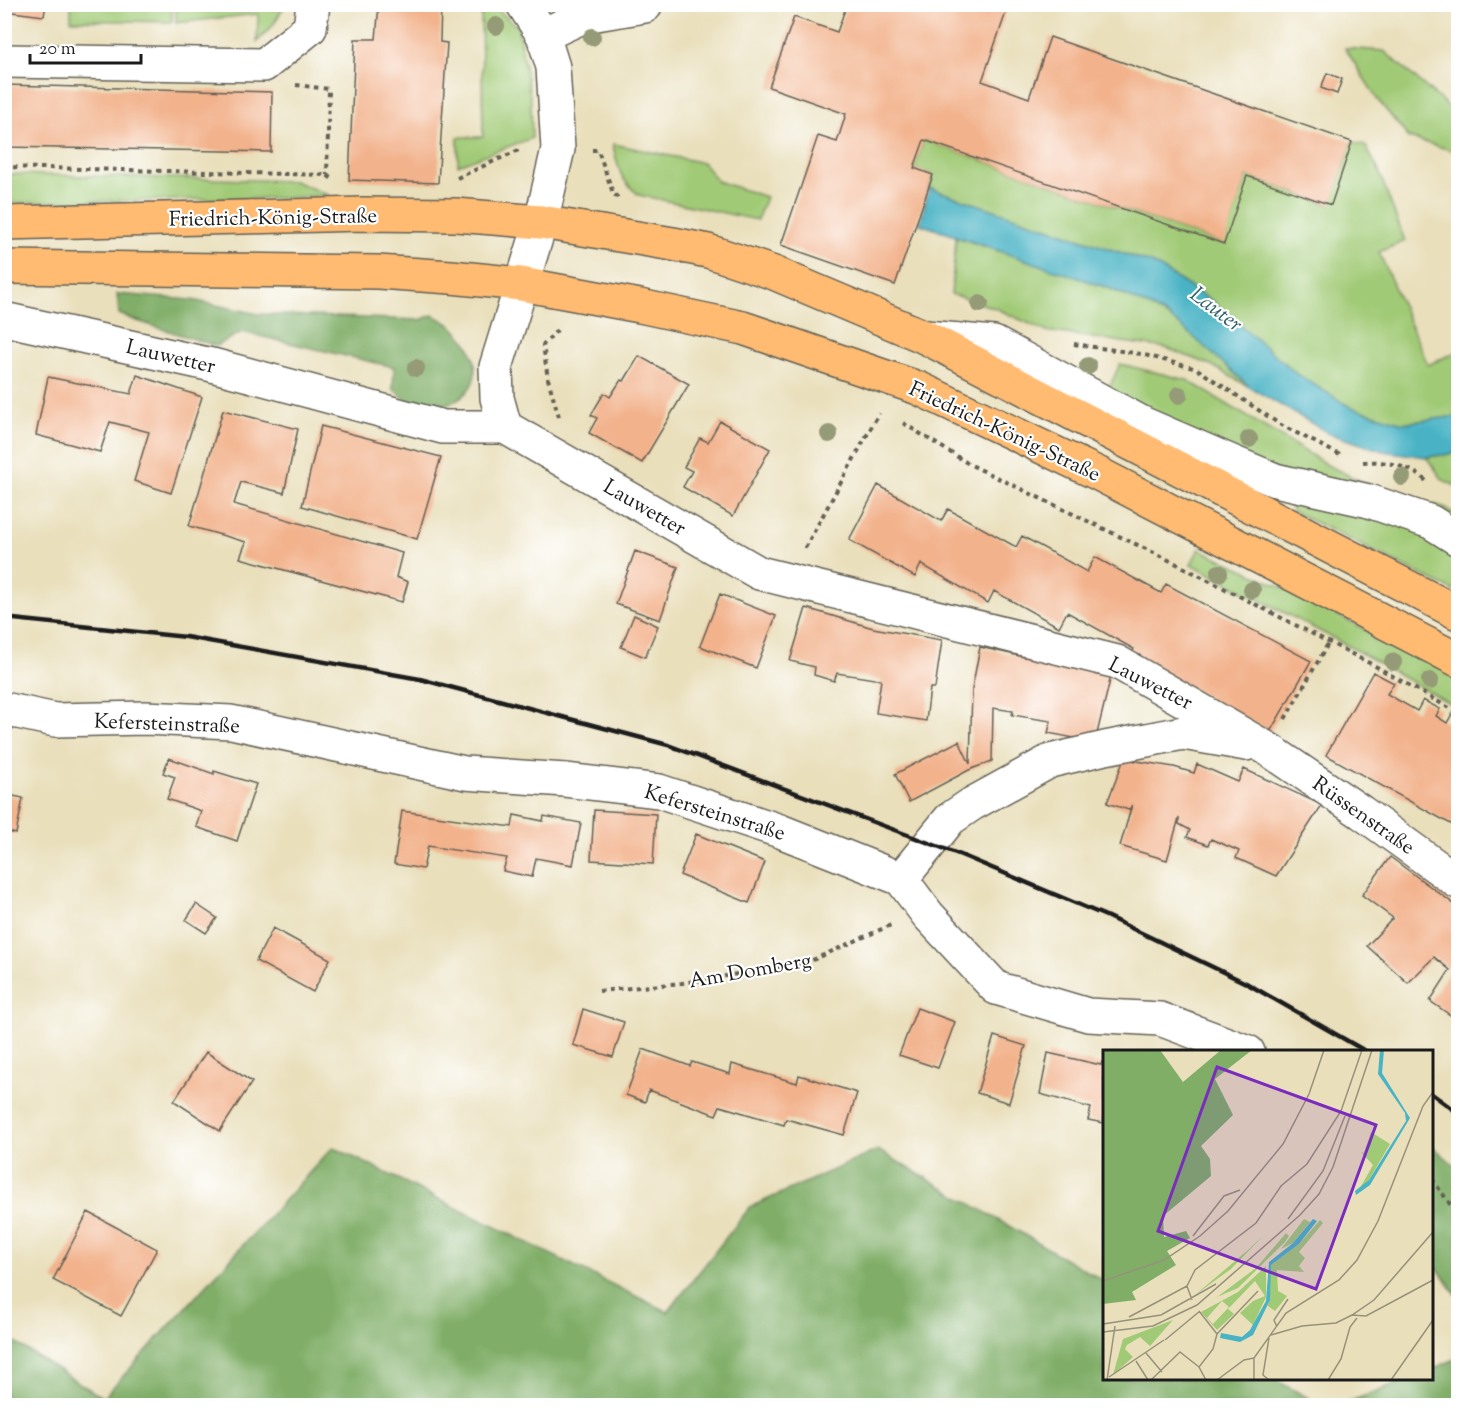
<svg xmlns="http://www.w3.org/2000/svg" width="1463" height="1410" viewBox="0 0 1463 1410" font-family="'Sorts Mill Goudy',serif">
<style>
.green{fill:#a1ca76;stroke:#5e7349;stroke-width:1.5}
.forest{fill:#80ae67;stroke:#4e6542;stroke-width:1.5}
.water{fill:#48b3c5;stroke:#326870;stroke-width:1.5}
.building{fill:#f2b28c}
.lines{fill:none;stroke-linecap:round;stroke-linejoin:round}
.minor-casing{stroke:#646054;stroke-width:36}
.major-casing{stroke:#646054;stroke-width:36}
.path{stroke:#646054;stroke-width:4;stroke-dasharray:4.5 4.5;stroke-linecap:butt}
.minor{stroke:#fff;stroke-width:33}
.major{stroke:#ffbb71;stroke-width:33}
.rail{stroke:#1c1c1c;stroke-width:4.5}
.tree{fill:#959a77}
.labels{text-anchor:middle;stroke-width:4.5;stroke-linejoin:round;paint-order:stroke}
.street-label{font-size:21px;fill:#1c1c1c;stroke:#fff}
.water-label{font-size:22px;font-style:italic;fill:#306068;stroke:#fff}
.inset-road{fill:none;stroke:#97917b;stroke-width:1.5}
.view{fill:#7b2cbf;fill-opacity:0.15;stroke:#7b2cbf;stroke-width:3}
.inset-edge{fill:none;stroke:#1c1c1c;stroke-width:3}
</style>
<rect width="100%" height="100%" fill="#fff"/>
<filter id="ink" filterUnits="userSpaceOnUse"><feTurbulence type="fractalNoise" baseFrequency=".0167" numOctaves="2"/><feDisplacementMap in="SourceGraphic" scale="12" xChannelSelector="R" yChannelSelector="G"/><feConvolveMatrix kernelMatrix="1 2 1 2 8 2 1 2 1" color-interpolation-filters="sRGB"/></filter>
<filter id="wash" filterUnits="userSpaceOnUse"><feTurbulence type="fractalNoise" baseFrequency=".008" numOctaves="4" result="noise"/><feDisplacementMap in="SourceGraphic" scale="24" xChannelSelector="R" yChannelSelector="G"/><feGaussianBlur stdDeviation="1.35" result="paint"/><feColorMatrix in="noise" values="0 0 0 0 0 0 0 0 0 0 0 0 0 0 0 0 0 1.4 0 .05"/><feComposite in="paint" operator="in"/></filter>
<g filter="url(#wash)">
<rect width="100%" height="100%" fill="#e9dfbb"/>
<path class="green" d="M71 5H172V22L71 20Z
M176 5V4L285 5 273 25 257 42 258 14 176 23Z
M481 5H493L518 28 531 101 532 138 458 165V137H483Z
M1345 48 1384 51 1458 115V152L1409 138 1377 99Z
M924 140 1223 244 1247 176 1330 205 1352 142 1365 145 1378 169 1405 241 1379 252 1428 365 1458 351V416L1403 423 1350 407 1298 375 1212 301 1154 264 929 188 933 175 914 168Z
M613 144 704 163 717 181 766 197 757 220 639 195C619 179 618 168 613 144Z
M9 174 294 181 329 195 279 198 5 203V175Z
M956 237C1023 260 1101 280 1163 314 1193 330 1225 365 1251 388L1211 365 1166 348 1045 331 995 308 951 294Z
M1120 364 1187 380 1329 466 1377 489 1411 500 1440 506 1458 515V527L1279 471 1105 396Z
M1458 453V487L1443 480 1426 457Z
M1291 497 1402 523 1458 550V593L1292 511 1289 502Z
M1199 549 1294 593 1458 677V708L1352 648 1191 564Z"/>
<path class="forest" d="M117 294 192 300 258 314 420 320 432 315C474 330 498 389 444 405 432 408 418 407 408 401 403 397 398 393 393 389L394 367 242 332 216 346 131 319 119 314Z
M1432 1146 1458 1168V1297L1432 1261Z
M333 1147 668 1312 750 1207 878 1150 1104 1281V1378L1274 1379 1321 1405H5V1336L103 1398Z
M1458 1358V1405H1341L1408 1379 1432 1378V1369Z"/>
<path class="water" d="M929 188 1154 264 1212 301 1298 375 1350 407 1403 423 1458 416V453L1426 457 1383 451 1330 434 1251 388 1190 334 1165 314 1111 289 920 224Z"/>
<g id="blocks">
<path class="building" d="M379 4H441L440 42 447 43 438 183 349 180 355 39H376Z
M847 4H1009L982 81 1029 98 1050 37 1352 142 1331 205 1247 176 1224 244 924 140 914 168 933 175 895 285 781 245 818 136 837 142 846 114 769 87 794 17 837 32Z
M4 5H46L44 16 4 11Z
M1327 73 1342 79 1337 94 1321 88Z
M4 85 272 92 271 152 4 147Z
M639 356 689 384 642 463 589 433 597 418 591 415 604 393 610 397 621 380 624 381Z
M137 375 202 397 171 493 134 481 149 432 110 422 100 452 36 435 48 377 131 394Z
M223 410 298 429 284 493 241 482 234 504 402 553 396 577 408 582 402 602 240 558 246 542 189 526Z
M720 421 770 449 733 516 683 487 692 471 684 467 700 438 708 442Z
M321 426 441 457 417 539 302 506Z
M878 485 941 521 948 509 1016 547 1022 536 1087 572 1095 557 1161 593 1166 584 1311 661 1270 732 1131 655 1134 649 1067 612 1059 627 994 591 988 603 921 564 915 577 849 540Z
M635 551 678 567 660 620 616 604Z
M720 594 776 616 756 668 700 646Z
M806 608 873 628 942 640 935 688H930L926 721 876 713 881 680 837 673 834 681 814 675 815 667 790 661Z
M634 615 658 626 645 657 621 647Z
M980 647 1024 657 1063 664 1111 676 1095 742 1048 733 1051 721 1012 715 1013 711 993 708 992 761 969 770 909 802 895 774 959 741 970 764 972 689Z
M1373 672 1394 683 1387 694 1417 711 1423 700 1440 709 1436 716 1447 723 1452 714 1458 718V828L1326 755Z
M169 758 214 774V771L256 784 237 841 196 827 201 811 167 799 175 777 163 773Z
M1124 759 1174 767 1194 773 1197 764 1238 782 1244 769 1322 805 1276 876 1236 858 1239 851 1211 839 1208 845 1187 837 1190 830 1179 824V818L1167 860 1120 846 1132 805 1129 810 1107 803Z
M4 794 23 798 16 834 4 831Z
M594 810 656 814 653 864 591 860Z
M402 811 512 827 514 815 543 821 544 816 581 823 573 865 536 858 532 877 503 871 507 858 428 846 423 869 394 864Z
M696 834 765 862 749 903 680 875Z
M1390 857 1458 907V1009L1453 1017 1430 1001 1450 970 1434 957 1408 983 1367 946 1393 918 1362 895Z
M196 904 217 918 206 933 186 920Z
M273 928 330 959 313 992 256 961Z
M917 1008 955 1022 938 1068 899 1055Z
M583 1009 624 1022 613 1057 573 1045Z
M994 1036 1026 1046 1009 1103 977 1093Z
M643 1049 690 1066 692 1062 730 1074 732 1064 797 1083 799 1075 857 1093 844 1135 786 1119 784 1125 720 1106 716 1115 649 1090 645 1102 626 1095Z
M206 1052 252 1082 220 1131 174 1101Z
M1048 1053 1101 1065 1102 1062H1104V1123L1088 1120 1091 1108 1040 1094Z
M88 1212 157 1249 121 1316 53 1280Z"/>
</g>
</g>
<g filter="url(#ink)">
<use href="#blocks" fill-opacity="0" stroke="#646054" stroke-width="1.5"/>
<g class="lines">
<defs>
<path id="minor" d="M543 35 584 16 645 6
M4 61 264 65 310 28 313 4
M4 319 212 365 443 427H505L759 573 1117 662 1268 749 1361 812 1458 882
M925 337 994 343 1144 424 1234 463 1275 480 1369 501 1431 522 1458 539
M505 427 497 398 496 367 541 222 558 149 553 67 543 35 523 4
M4 709 55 720 145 718 231 722 465 773 565 780 659 791 780 831 901 879
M901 879 950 819 972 804 1050 761 1105 748 1183 733 1246 744
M901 879 928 915 996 988 1088 1015 1160 1019 1248 1052"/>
<path id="major" d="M4 223 362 214 456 215 541 222 673 244 708 251 774 273 925 337 1458 613
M4 267 378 272 451 277 521 284 640 306 743 328 918 388 1097 473 1458 660"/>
</defs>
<use href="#minor" class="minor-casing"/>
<use href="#major" class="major-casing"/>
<path class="path" d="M296 85 329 89 327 175
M592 150H598L613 193 618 198
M4 167 327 175 332 179
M457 178 521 149
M1074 344 1141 354 1197 369 1281 425 1342 456
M559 417 548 379 543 345 559 328
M903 423 969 464 1177 564 1375 666 1458 713
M1363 462C1383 460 1412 466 1426 481
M805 548 879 413
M1285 719 1329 642
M599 991 682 983 806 963 893 924
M1432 1179 1450 1204 1458 1211"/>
<use href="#minor" class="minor"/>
<use href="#major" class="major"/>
<path class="rail" d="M4 618 186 637 420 679 668 745 961 855 1106 916 1246 983 1367 1052
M1432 1094 1458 1113"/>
</g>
<g class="tree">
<circle cx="496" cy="26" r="9"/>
<circle cx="592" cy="37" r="9"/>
<circle cx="980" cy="304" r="9"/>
<circle cx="1088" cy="366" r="9"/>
<circle cx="416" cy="368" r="9"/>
<circle cx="1179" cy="395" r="9"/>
<circle cx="829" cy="434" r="9"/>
<circle cx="1249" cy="439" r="9"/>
<circle cx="1402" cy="477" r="9"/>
<circle cx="1219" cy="573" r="9"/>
<circle cx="1252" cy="590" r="9"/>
<circle cx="1393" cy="662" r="9"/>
<circle cx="1430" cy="681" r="9"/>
</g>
</g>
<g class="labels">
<g class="street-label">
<text transform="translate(273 217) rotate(-1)" y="7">Friedrich-König-Straße</text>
<text transform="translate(171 356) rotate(13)" y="7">Lauwetter</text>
<text transform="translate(1005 431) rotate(25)" y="7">Friedrich-König-Straße</text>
<text transform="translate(645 507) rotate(30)" y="7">Lauwetter</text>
<text transform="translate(1151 683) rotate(27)" y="7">Lauwetter</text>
<text transform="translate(167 723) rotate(2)" y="7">Kefersteinstraße</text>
<text transform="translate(715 812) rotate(17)" y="7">Kefersteinstraße</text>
<text transform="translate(1364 815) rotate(35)" y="7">Rüssenstraße</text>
<text transform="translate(750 970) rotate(-10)" y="7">Am Domberg</text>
</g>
<g class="water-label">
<text transform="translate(1217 308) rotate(37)" y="8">Lauter</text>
</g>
</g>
<g transform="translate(1103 1050)">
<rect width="330" height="330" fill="#e9dfbb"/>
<path d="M268 82 287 94 266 130 257 138 270 115 258 102 261 103ZM201 169 207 172 190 193 178 199ZM217 170 220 173 196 202 202 208 196 216 201 222 174 220 175 241 184 246 172 261 165 256 168 215 196 194ZM183 183 186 186 182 192 135 238 114 247 153 218ZM161 185 128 219 92 245 145 200ZM163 216V247L150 275 137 263 150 251 162 246 152 231 125 259 131 264 114 280 98 262 135 242ZM119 251 126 257 110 274 104 268ZM70 270 47 296 37 287 24 295 22 299 30 307 10 325 20 289Z" fill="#a1ca76" fill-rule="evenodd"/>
<path d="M0 0H57L80 32 118 0H149L112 29 130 65 98 96 107 109 108 126 60 166 61 187 83 181 87 188 64 201 73 215 29 242 33 250 0 254Z" fill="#80ae67"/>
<path d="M277 0H281L279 23 307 68 267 135 253 145 252 141 266 130 303 71 302 63 275 24ZM210 169 214 171 196 194 168 215 167 250 150 285 137 292 117 288 118 283 139 287 147 280 163 251 166 212 190 193Z" fill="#48b3c5"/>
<path class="inset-road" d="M185 169 220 121 242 66M90 186 121 146 137 140M0 231 61 210 97 186 125 161 180 94 206 44 221 0M89 250 84 236 92 220 153 173 178 136 204 114 238 61 259 0M96 261 114 284M249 265 263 266 330 230M26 267 84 236M0 274 58 265 113 234M174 277 171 270 185 249M0 282 50 276 94 255 197 165 216 144 230 117 269 0M168 285 199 276 233 273 249 265 271 250 330 182M166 288 160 325 166 330M62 290 97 261M43 303 59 322M33 311 45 330M6 327 61 290M4 330 12 276M48 330 77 302 96 317M103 330 96 317 110 299 114 284 155 241M114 330 141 310 151 308M151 330V308L183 263 236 230 254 210 275 171 320 56 330 42M225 330 238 309 247 277 254 268M288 330 330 270"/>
<path class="view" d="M114 17 273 75 213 239 55 181Z"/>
<rect width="330" height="330" class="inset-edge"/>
</g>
<rect width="1463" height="1410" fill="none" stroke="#fff" stroke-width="24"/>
<path d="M30 54v9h111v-9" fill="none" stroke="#1c1c1c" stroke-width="3"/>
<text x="39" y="54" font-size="18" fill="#1c1c1c" stroke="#ffffff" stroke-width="4.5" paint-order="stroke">20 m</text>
</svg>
